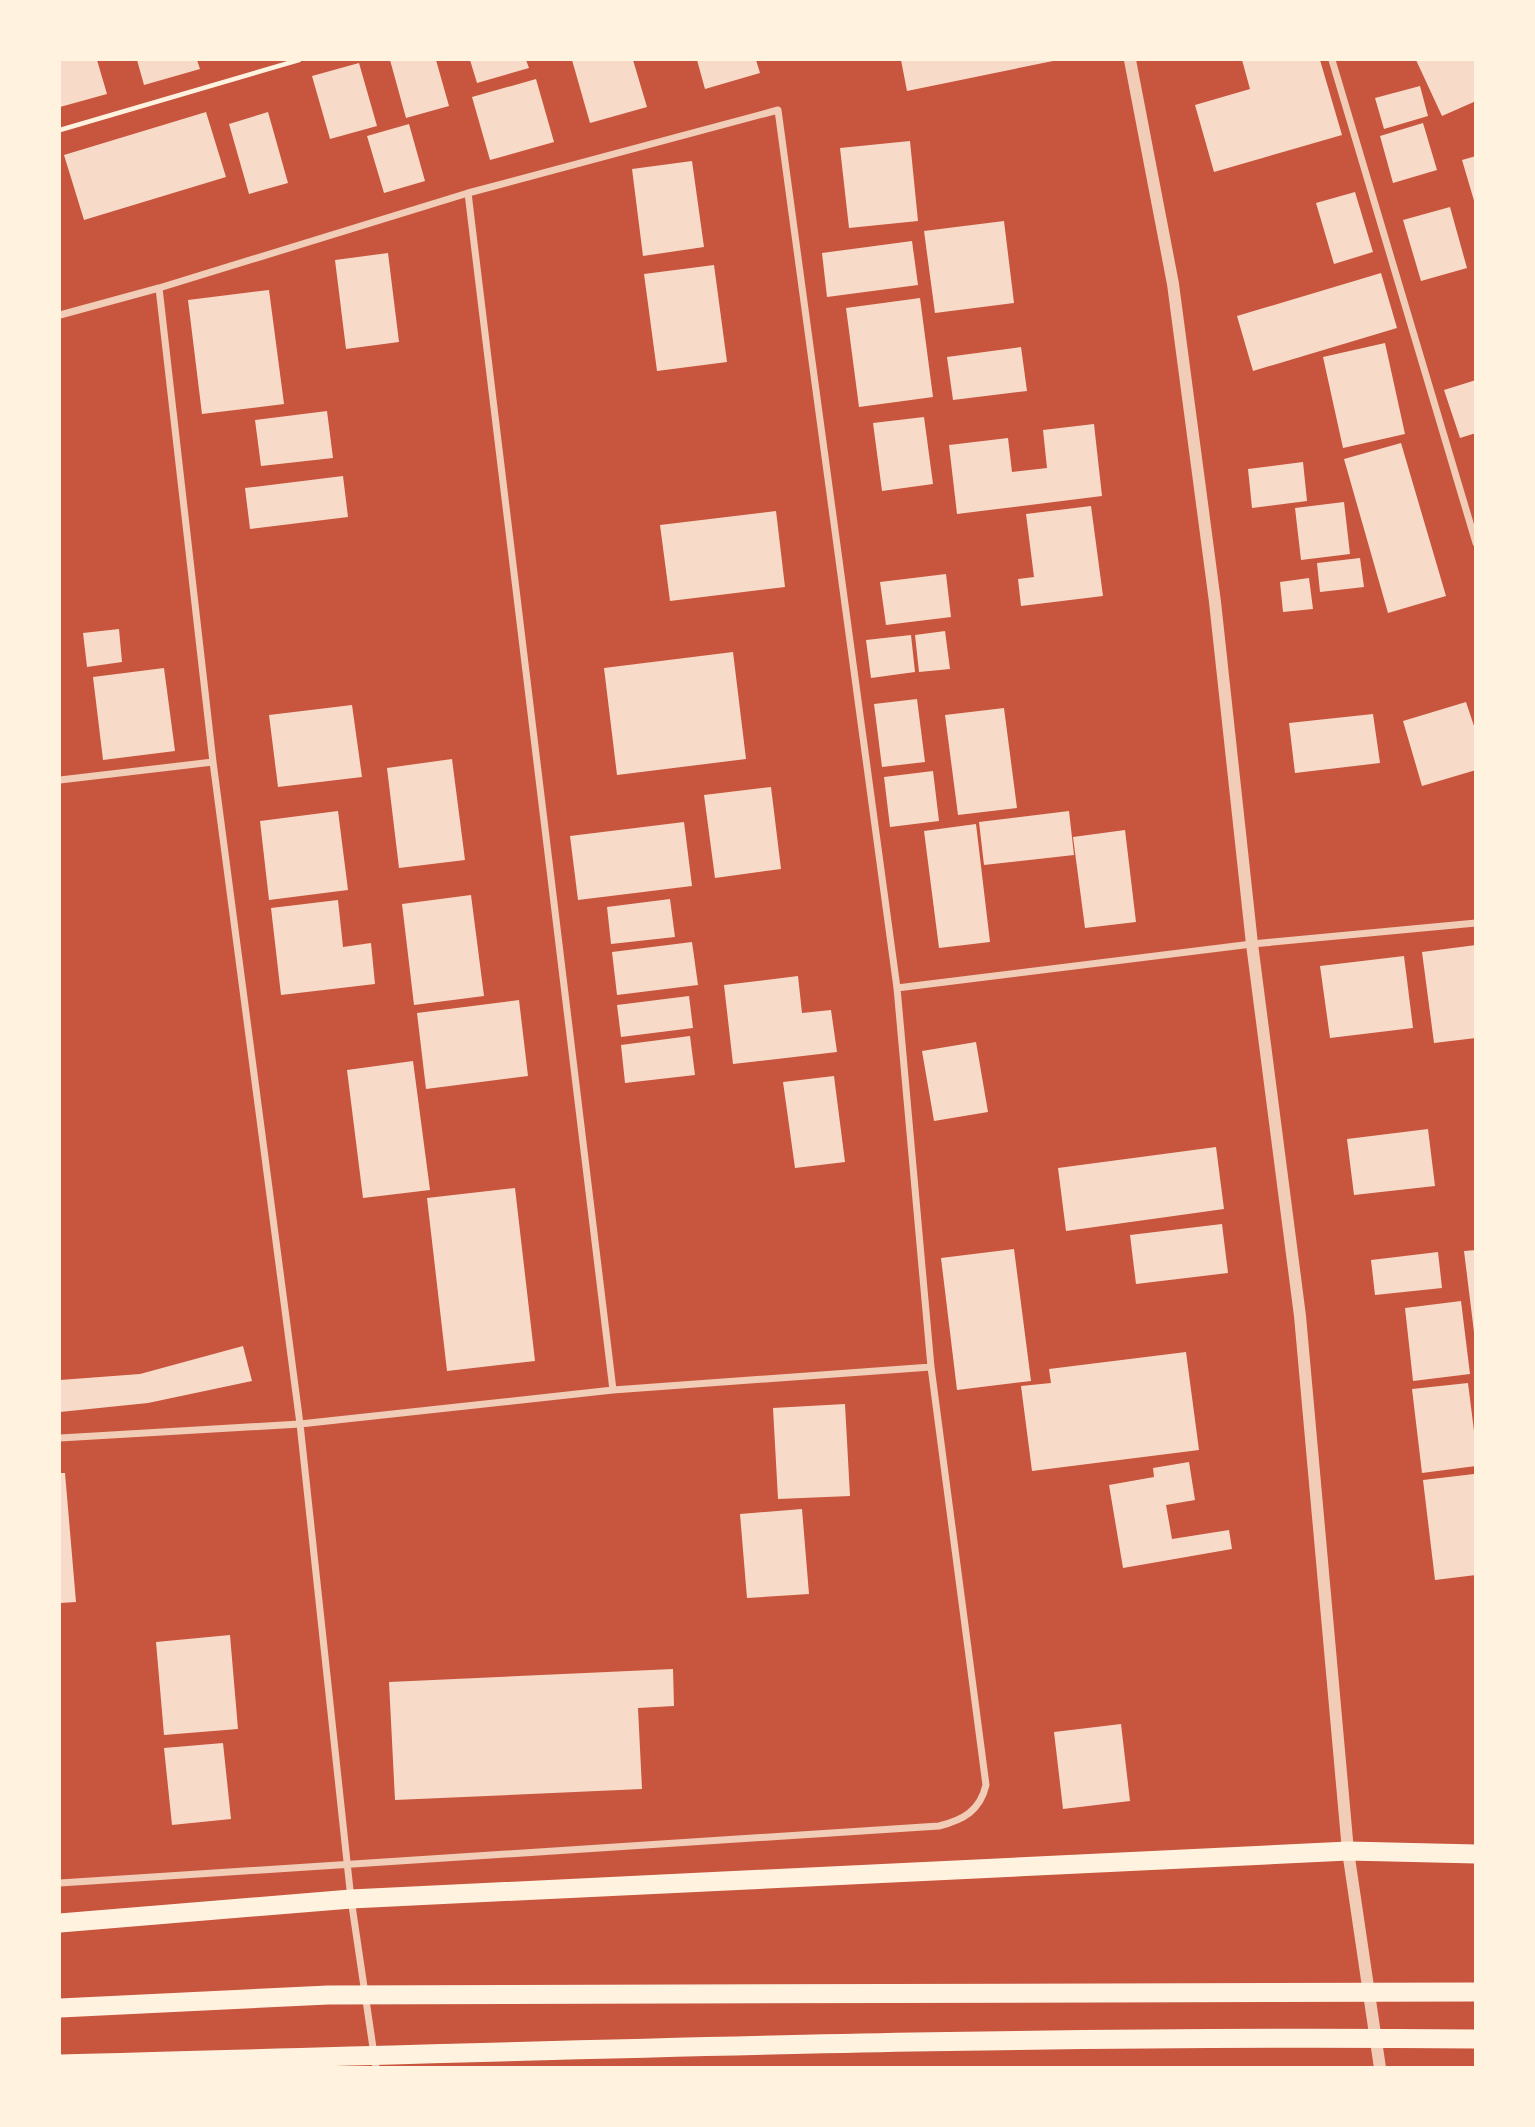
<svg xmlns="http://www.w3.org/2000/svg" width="1535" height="2127" viewBox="0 0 1535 2127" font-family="'Work Sans',sans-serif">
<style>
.building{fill:#f7dbc8}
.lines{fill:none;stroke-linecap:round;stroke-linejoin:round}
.path{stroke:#fff3e0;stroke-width:4.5}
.minor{stroke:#f1ccb7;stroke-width:7}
.tertiary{stroke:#f1ccb7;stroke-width:12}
.trunk{stroke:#fff3e0;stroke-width:19}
</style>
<rect width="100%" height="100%" fill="#c8553d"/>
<path class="building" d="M60 60H97L107 94 60 107Z
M137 60H197L200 69 144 85Z
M390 60H436L449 106 406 118Z
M470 60H526L529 68 477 83Z
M572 60H633L647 107 590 123Z
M697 60H756L760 73 705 89Z
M901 60H1053V61L907 91Z
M1242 60H1320L1342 135 1214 172 1195 105 1250 89Z
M1416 60H1476V101L1442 116Z
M359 63 377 126 330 139 312 76Z
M536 79 554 142 490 160 472 97Z
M1420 86 1428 116 1384 129 1375 98Z
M206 112 226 177 84 220 64 155Z
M268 112 288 183 249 194 229 124Z
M1423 123 1437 170 1393 183 1380 136Z
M409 124 425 181 384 193 367 136Z
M910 141 918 221 849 228 840 148Z
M1476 156V204H1475L1462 160Z
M692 161 704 247 643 256 632 169Z
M1355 192 1373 252 1334 264 1316 203Z
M1450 207 1467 268 1421 281 1403 220Z
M1004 221 1014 303 935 313 924 231Z
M912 241 918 285 827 297 822 253Z
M388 253 399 342 346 349 335 260Z
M714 265 727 362 657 371 644 274Z
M1381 273 1397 328 1253 371 1237 316Z
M269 290 284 404 202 414 188 300Z
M920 298 933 397 859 407 846 308Z
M1385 343 1405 434 1343 448 1323 357Z
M1021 347 1027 391 953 400 947 357Z
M1476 380V433L1460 438 1444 390Z
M327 411 333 458 261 466 255 420Z
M924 417 933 484 882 491 873 423Z
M1094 424 1102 496 957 514 949 445 1008 438 1012 472 1047 468 1043 430Z
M1401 443 1446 596 1388 613 1344 459Z
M1303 462 1307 501 1252 508 1248 469Z
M343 476 348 517 250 529 245 488Z
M1344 502 1350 554 1301 560 1295 508Z
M1091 506 1103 596 1021 606 1018 579 1034 577 1026 514Z
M776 511 785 587 670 601 660 525Z
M1360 558 1364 587 1320 592 1317 563Z
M946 574 951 617 886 625 880 582Z
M1309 578 1313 609 1283 612 1280 582Z
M119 629 122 662 87 667 83 633Z
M945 631 950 669 919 672 915 635Z
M911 635 915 672 871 678 866 640Z
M733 652 746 759 617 775 604 668Z
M164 668 175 751 103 760 93 677Z
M917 699 925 762 882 767 874 704Z
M1466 702 1476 732V770L1422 786 1403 721Z
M352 705 362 777 278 787 269 715Z
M1004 708 1017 808 958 815 945 715Z
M1373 714 1380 763 1295 773 1289 723Z
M452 759 465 860 399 868 387 768Z
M933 771 939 821 890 827 884 777Z
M771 787 781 869 715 878 704 795Z
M338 811 348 890 269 900 260 821Z
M1069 811 1074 855 984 865 979 822Z
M684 822 692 886 578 900 570 836Z
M976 824 990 942 939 948 924 831Z
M1125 830 1136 922 1085 928 1073 837Z
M471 895 484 996 414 1005 402 904Z
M670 899 675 937 611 944 607 907Z
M338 900 343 947 371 943 375 984 281 995 271 908Z
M692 942 698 985 617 995 612 952Z
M1476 945V1038L1434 1043 1422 952Z
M1404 956 1413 1028 1330 1038 1320 966Z
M798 976 802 1013 831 1010 837 1052 733 1064 724 985Z
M689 996 693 1028 621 1037 617 1005Z
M519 1000 528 1076 426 1089 417 1013Z
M690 1036 695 1075 625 1083 621 1045Z
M976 1042 988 1112 934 1121 922 1051Z
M413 1061 430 1190 363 1198 347 1070Z
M834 1076 845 1162 795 1168 783 1082Z
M1428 1129 1435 1186 1354 1195 1347 1139Z
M1216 1147 1224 1209 1066 1231 1058 1168Z
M515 1188 535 1361 447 1371 427 1198Z
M1222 1224 1228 1273 1136 1284 1130 1235Z
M1014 1249 1031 1381 957 1390 941 1258Z
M1476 1250V1332H1474L1464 1251Z
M1438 1252 1442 1288 1375 1295 1371 1260Z
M1461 1301 1470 1374 1413 1381 1405 1308Z
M243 1346 252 1381 148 1403 60 1412V1380L140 1374Z
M1186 1352 1199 1450 1032 1471 1021 1386 1051 1383 1049 1369Z
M1468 1383 1476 1447V1466L1422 1473 1412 1389Z
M845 1404 850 1496 778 1499 773 1408Z
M1189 1462 1195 1500 1166 1505 1172 1539 1229 1530 1232 1549 1123 1568 1109 1485 1154 1477 1153 1468Z
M60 1473H65L76 1602 60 1603Z
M1474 1474 1476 1575 1435 1580 1423 1480Z
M802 1509 809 1594 747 1598 740 1514Z
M230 1635 238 1729 164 1735 156 1642Z
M673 1669 674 1706 638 1708 642 1789 395 1800 389 1682Z
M1121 1724 1130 1801 1063 1809 1054 1732Z
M223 1743 231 1819 172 1825 164 1748Z"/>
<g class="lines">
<path class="path" d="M60 130 299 60"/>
<path class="minor" d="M1332 60 1476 543
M468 193 613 1390
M159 288 213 762 300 1424 351 1899 376 2068
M60 315 159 288 468 193 778 110 897 988 931 1367 986 1785C980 1811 963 1820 939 1826L60 1883
M60 780 213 762
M897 988 1252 944 1476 923
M60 1438 300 1424 613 1390 931 1367"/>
<path class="tertiary" d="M1130 60 1173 284 1215 602 1252 944 1300 1316 1348 1851 1380 2068"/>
<path class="trunk" d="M60 1923 351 1899 1348 1851 1476 1854
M60 2008 328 1995 1476 1992
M60 2064C531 2052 1003 2034 1476 2039"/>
</g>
<rect width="1535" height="2127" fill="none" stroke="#fff3e0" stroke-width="122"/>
</svg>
